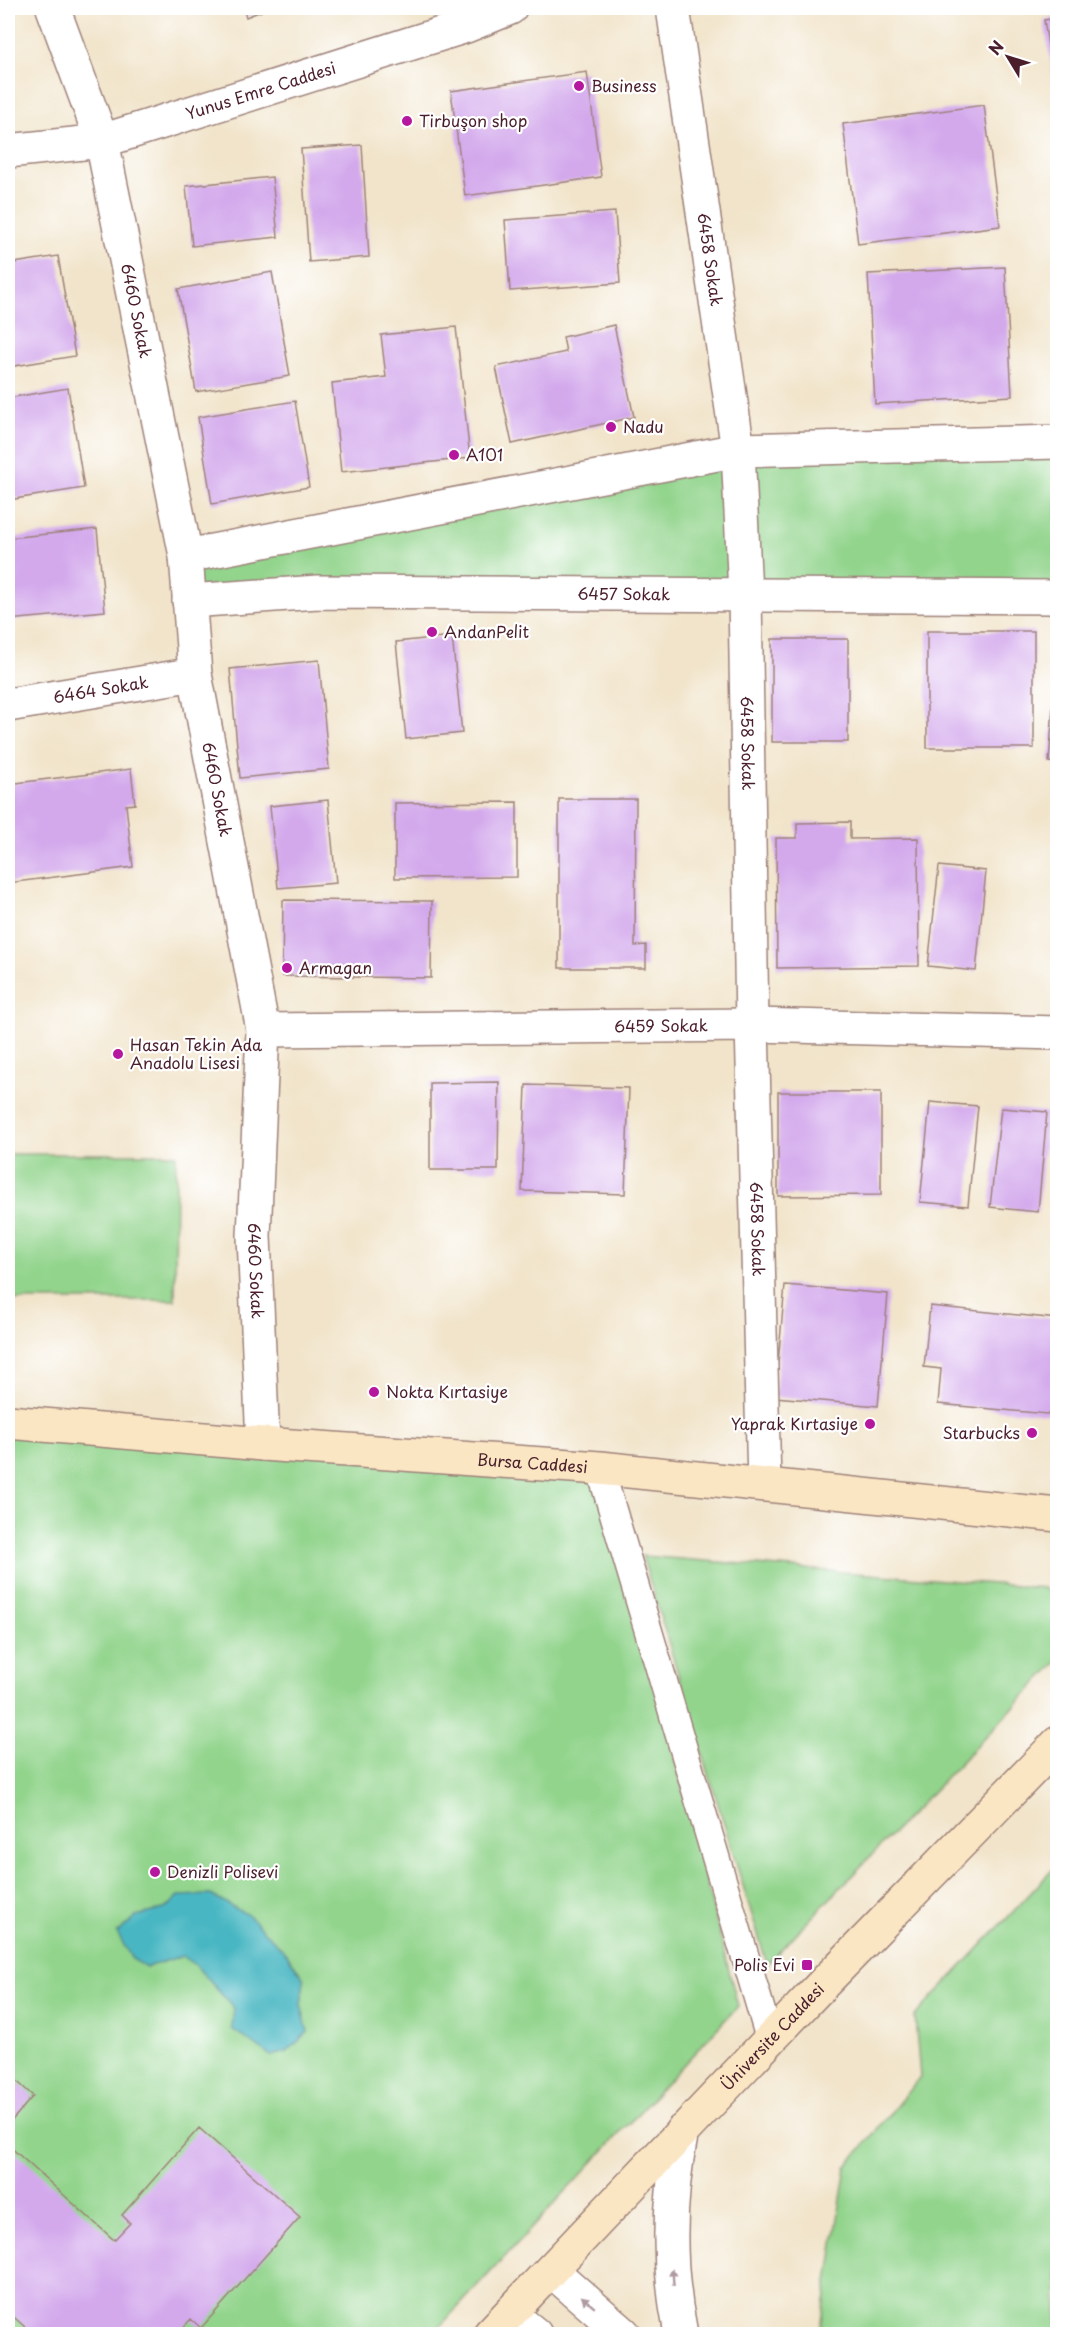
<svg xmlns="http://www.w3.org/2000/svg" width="1065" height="2342" viewBox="0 0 1065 2342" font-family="'Playpen Sans',sans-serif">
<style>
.green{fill:#92d48c;stroke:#6e7a5c;stroke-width:1.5}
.water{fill:#49b7c3;stroke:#4a6b77;stroke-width:1.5}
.building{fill:#d3a9ec}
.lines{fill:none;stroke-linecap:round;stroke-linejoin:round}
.pedestrian-casing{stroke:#9e827a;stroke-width:30}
.minor-casing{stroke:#9e827a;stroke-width:36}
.tertiary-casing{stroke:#9e827a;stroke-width:36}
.secondary-casing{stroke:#9e827a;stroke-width:36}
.pedestrian{stroke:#fff;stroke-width:27}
.minor{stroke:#fff;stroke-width:33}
.tertiary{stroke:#fff;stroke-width:33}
.secondary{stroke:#fbe6c4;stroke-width:33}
.oneway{fill:#ae9aa0}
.poi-dot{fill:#b5179e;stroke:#fff;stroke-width:2}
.labels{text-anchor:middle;stroke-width:4.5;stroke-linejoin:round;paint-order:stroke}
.poi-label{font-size:16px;fill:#4a1f2b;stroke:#fff;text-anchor:start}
.street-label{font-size:16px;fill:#4a1f2b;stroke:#fff}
</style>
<rect width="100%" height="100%" fill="#fff"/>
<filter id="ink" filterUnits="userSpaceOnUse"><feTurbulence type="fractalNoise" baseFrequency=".0167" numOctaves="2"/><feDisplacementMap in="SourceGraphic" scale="12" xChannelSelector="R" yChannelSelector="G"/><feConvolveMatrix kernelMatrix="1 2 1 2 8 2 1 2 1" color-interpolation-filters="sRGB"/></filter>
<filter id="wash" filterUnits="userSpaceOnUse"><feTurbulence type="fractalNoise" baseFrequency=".008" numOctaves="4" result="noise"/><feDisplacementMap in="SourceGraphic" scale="24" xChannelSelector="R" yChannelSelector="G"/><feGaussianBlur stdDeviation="1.35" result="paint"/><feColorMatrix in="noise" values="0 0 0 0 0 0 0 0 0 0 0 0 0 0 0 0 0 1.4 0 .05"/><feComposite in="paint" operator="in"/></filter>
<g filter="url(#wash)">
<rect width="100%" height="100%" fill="#f1e4ca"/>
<path class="green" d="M1057 442V597L189 601 186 556 738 450Z
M8 1154H176L175 1300H8Z
M8 1421 600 1468 738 2006 433 2334H8Z
M642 1556 1044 1588 1057 1600V1662L767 1964Z
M1057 1865V2334H820L846 2167 920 2077 915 2016Z"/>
<path class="water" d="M211 1895 248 1915 287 1954 304 1979 301 2005 308 2032 287 2052 271 2056 232 2029 234 2008 196 1966 182 1956 146 1967 132 1959 117 1933 137 1916 167 1908 179 1896Z"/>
<g id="blocks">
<path class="building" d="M243 8H269L246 17Z
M1058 18V82L1054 83 1044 20Z
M587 72 601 177 465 196 451 91Z
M984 105 1000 226 858 244 843 124Z
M362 145 369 257 309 262 301 149Z
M272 177 278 237 192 246 186 186Z
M615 212 620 283 510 291 505 220Z
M58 256 75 356 8 367V264Z
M1005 267 1012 396 875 404 868 274Z
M272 272 290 376 196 392 178 289Z
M614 325 634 417 512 444 496 367 566 352 563 337Z
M456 327 470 458 341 472 332 383 386 377 381 335Z
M68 388 84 488 8 500V398Z
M295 401 309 487 212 504 198 417Z
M97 529 105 611 8 620V538Z
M927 631H1034V748H927Z
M452 636 462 733 406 739 396 642Z
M772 639H848V742H772Z
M319 660 329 769 240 778 230 669Z
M1056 666H1058V763L1049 762Z
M131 769 135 804 126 805 133 867 8 883V784Z
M559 799H636L635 946 646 945V968H559Z
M328 800 336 883 278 888 270 806Z
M517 802V877L395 878V803Z
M850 822V839L918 838 919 966 777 968 776 838H797V823Z
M939 866 986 871 976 971 928 966Z
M283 900 432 901 431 978 282 976Z
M499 1082 498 1170H430V1083Z
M526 1085 629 1088 625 1194 522 1191Z
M778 1092H881V1195L778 1196Z
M930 1102 978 1106 968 1206 920 1202Z
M1001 1108 1047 1112 1038 1212 990 1207Z
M785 1285 888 1294 878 1406 775 1397Z
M930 1306 1058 1319V1415L938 1404 941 1369 924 1367Z
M8 2073 33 2096 8 2125Z
M199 2128 300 2217 201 2328 191 2319 177 2334H33L8 2312V2145L114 2240 130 2223 122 2215Z"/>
</g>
</g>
<g filter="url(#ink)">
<use href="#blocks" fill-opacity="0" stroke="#9e827a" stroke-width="1.5"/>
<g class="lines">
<defs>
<path id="pedestrian" d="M600 1468 770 2040"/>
<g id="minor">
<path id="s1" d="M53 8 102 141 186 556 195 674 263 1030 254 1236 263 1444"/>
<path id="s2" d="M673 8 738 450 745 594 752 1025 764 1483"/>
<path d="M186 556 738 450 1058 442"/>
<path id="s3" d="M189 601 318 592 1058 597"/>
<path id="s4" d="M8 705 195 674"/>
<path id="s5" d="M263 1030 752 1025 1058 1033"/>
<path d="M551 2270 624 2334"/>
<path d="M510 2314 535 2334"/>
<path d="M681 2334C667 2267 668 2198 682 2131"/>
</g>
<g id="tertiary">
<path id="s6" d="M8 151 102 141 466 26 510 8"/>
</g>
<g id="secondary">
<path id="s7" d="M8 1422 263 1444 600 1468 1058 1515"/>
<path id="s8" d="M490 2334 818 1989 1058 1743"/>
</g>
</defs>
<use href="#pedestrian" class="pedestrian-casing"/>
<use href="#minor" class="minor-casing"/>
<use href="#tertiary" class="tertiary-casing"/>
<use href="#secondary" class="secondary-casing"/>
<use href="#pedestrian" class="pedestrian"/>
<use href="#minor" class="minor"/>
<use href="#tertiary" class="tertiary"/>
<use href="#secondary" class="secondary"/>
</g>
<defs><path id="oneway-solid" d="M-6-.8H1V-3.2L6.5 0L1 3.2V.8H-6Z" transform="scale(1.5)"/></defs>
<g class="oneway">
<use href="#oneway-solid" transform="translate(673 2277) rotate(-94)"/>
<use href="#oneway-solid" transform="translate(588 2302) rotate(-139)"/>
</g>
</g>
<g class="poi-dot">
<circle cx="579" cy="86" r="6"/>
<circle cx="407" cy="121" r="6"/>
<circle cx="611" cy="427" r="6"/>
<circle cx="454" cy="455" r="6"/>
<circle cx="432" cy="632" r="6"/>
<circle cx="287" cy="968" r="6"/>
<circle cx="118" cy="1054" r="6"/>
<circle cx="374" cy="1392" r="6"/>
<circle cx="870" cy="1424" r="6"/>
<circle cx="1032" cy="1433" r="6"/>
<circle cx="155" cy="1872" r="6"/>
<rect x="801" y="1959" width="12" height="12" rx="3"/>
</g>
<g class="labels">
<g class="poi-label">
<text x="591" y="92">Business</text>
<text x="419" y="127">Tirbuşon shop</text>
<text x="623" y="433">Nadu</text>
<text x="466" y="461">A101</text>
<text x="444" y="638">AndanPelit</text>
<text x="299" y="974">Armagan</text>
<text x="130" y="1051">Hasan Tekin Ada<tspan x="130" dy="18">Anadolu Lisesi</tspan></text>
<text x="386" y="1398">Nokta Kırtasiye</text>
<text x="858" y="1430" text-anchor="end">Yaprak Kırtasiye</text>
<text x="1020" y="1439" text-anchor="end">Starbucks</text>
<text x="167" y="1878">Denizli Polisevi</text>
<text x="795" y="1971" text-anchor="end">Polis Evi</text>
</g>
<g class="street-label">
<text dy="6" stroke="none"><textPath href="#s6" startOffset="261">Yunus Emre Caddesi</textPath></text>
<text dy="6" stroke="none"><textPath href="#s2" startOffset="254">6458 Sokak</textPath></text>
<text dy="6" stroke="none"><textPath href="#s1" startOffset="315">6460 Sokak</textPath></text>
<text dy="6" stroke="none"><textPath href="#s3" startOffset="435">6457 Sokak</textPath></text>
<text dy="6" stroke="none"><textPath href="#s4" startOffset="94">6464 Sokak</textPath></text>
<text dy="6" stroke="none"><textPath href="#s2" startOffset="740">6458 Sokak</textPath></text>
<text dy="6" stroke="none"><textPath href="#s1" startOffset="801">6460 Sokak</textPath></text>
<text dy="6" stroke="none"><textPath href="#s5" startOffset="398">6459 Sokak</textPath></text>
<text dy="6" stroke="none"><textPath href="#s2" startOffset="1226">6458 Sokak</textPath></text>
<text dy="6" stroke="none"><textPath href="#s1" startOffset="1287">6460 Sokak</textPath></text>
<text dy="6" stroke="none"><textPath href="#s7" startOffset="526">Bursa Caddesi</textPath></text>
<text dy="6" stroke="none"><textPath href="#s8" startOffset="410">Üniversite Caddesi</textPath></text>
</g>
</g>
<rect width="1065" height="2342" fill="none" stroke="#fff" stroke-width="30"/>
<g transform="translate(1008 57) rotate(308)" stroke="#ffffff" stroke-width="4.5" paint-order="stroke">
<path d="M0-4.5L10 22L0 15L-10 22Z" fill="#4a1f2b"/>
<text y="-9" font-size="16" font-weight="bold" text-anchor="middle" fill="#4a1f2b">N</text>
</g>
</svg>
